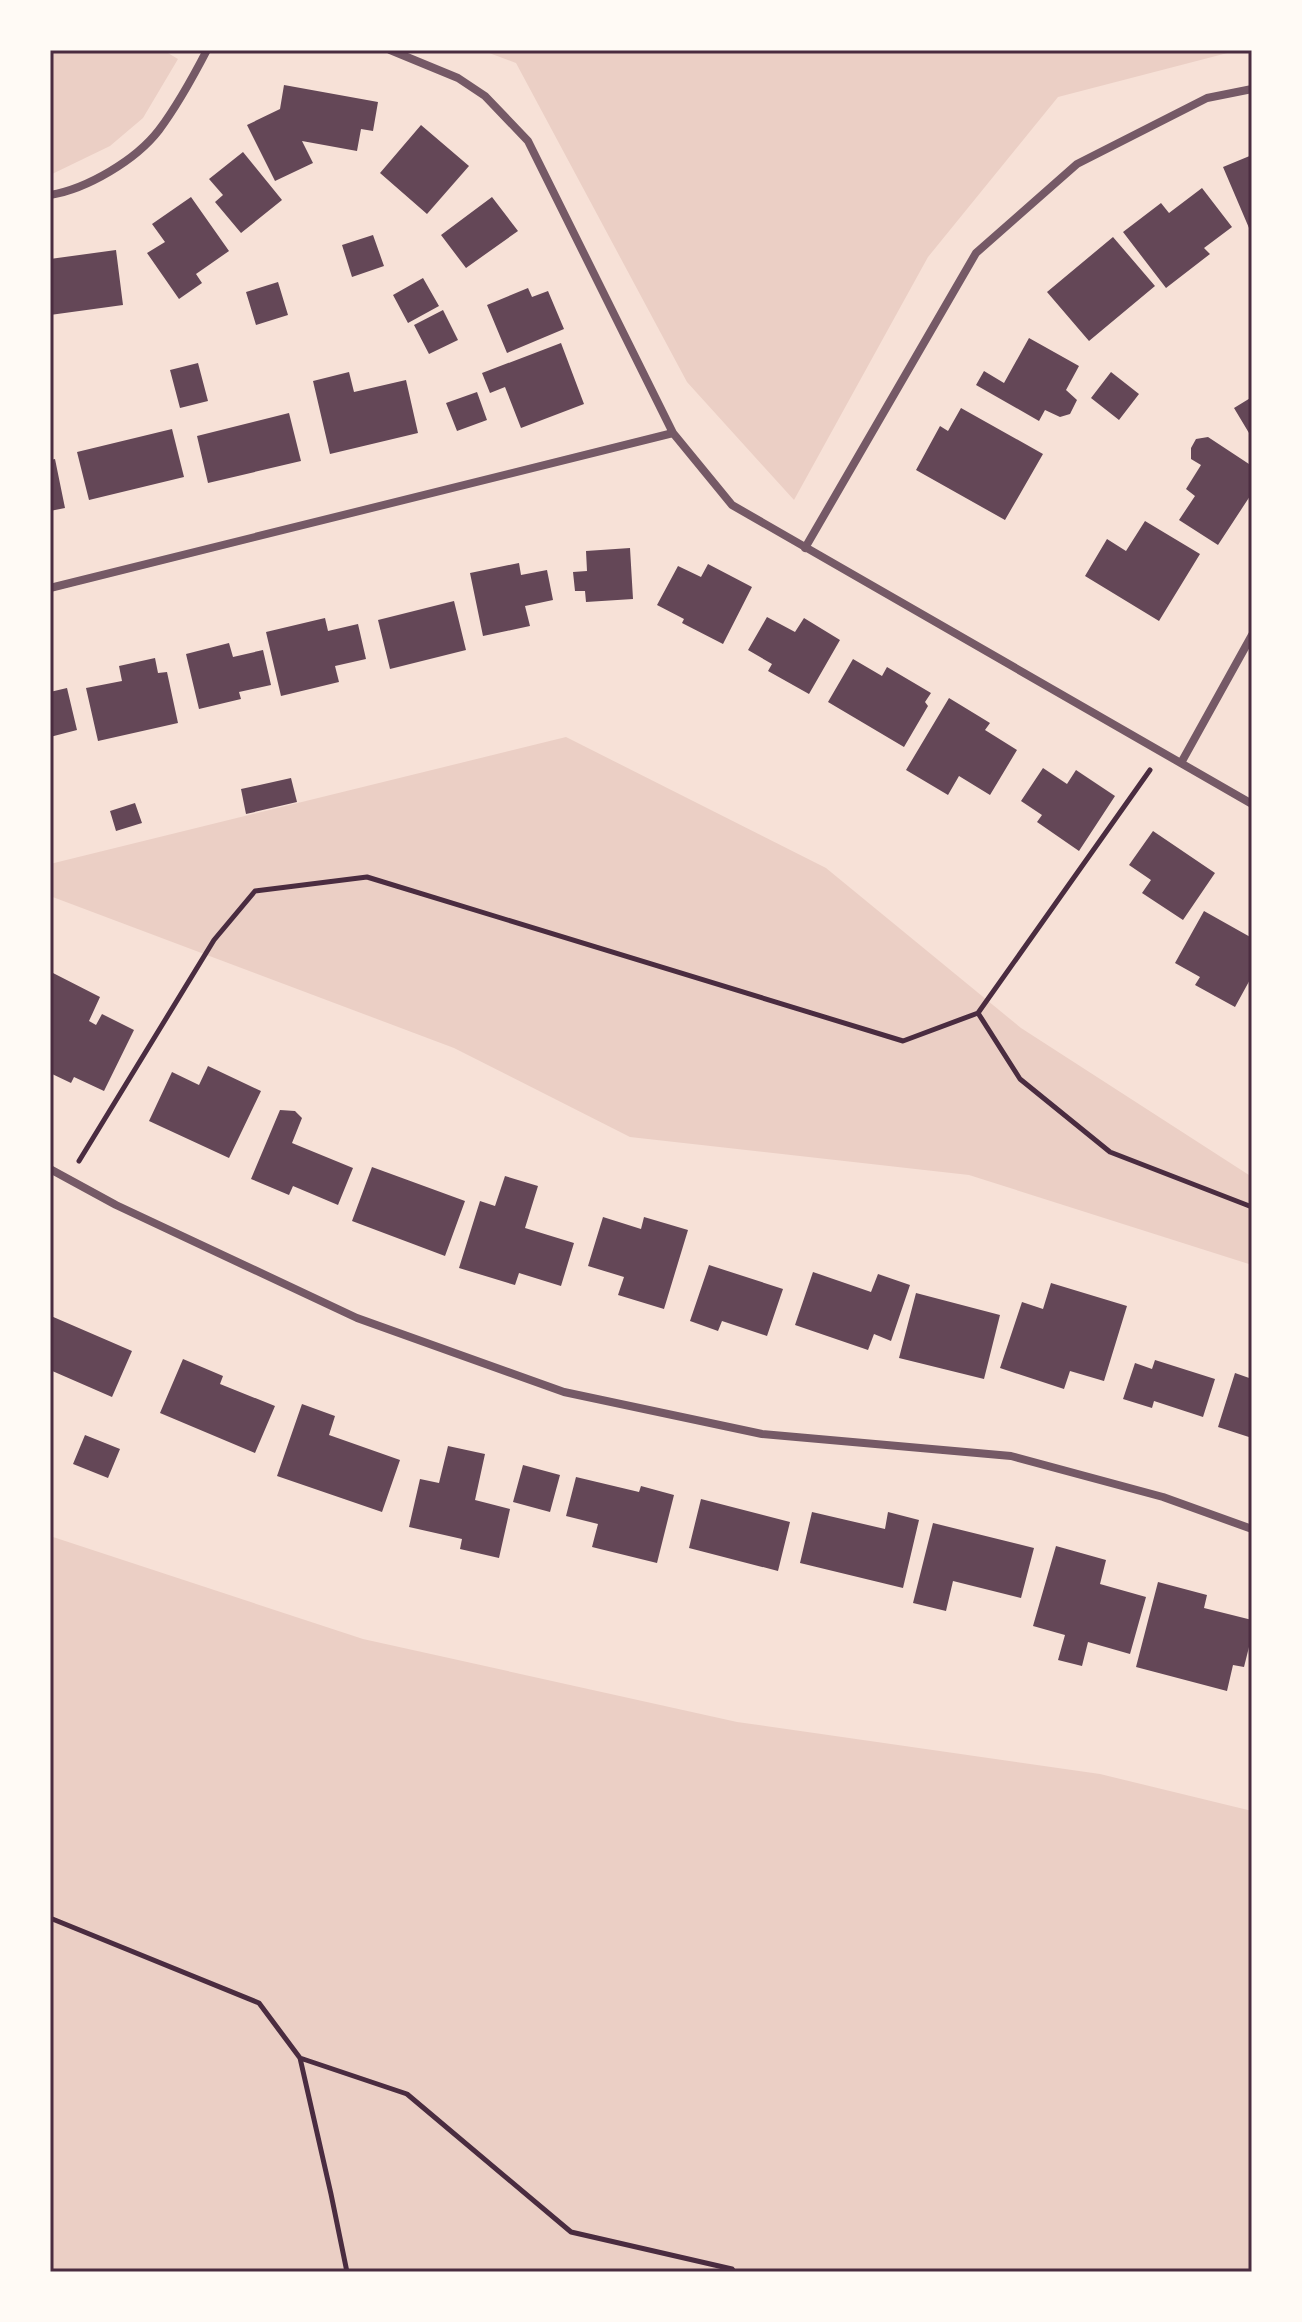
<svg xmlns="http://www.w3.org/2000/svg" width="1302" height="2322" viewBox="0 0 1302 2322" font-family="'DM Sans',sans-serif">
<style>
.green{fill:#ebcfc5}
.building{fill:#644757}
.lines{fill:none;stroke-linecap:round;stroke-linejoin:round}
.path{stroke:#4a2c40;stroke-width:5}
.minor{stroke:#755966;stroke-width:8}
.neatline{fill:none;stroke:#4a2c40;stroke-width:3}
</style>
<rect width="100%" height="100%" fill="#f7e1d7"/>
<path class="green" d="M50 50H169L168 53 178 59 143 118 110 146 50 175Z
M481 50H1239L1058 97 928 257 794 500 687 382 516 63Z
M566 737 826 868 1021 1028 1252 1177V1265L969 1175 630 1137 454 1048 50 896V864Z
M50 1536 363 1639 737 1722 1100 1774 1252 1811V2272H50Z"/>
<path class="building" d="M284 85 378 102 373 131 361 129 357 151 302 141 313 163 275 181 247 125 280 109Z
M421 125 469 166 427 214 380 173Z
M243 152 282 200 241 233 215 202 223 195 209 179Z
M1252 155V235L1223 167Z
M1202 188 1232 227 1204 248 1210 254 1166 288 1123 232 1161 203 1169 213Z
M191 197 229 251 196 274 202 283 179 299 147 253 165 242 152 224Z
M492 197 518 231 466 268 441 235Z
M373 235 384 266 352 277 342 245Z
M1113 237 1155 286 1089 341 1047 292Z
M116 250 123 305 50 315V259Z
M423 278 439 306 408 323 393 295Z
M278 282 288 315 256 325 246 292Z
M528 288 532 297 548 291 564 329 507 353 487 305Z
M443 310 458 340 429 354 414 325Z
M1029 338 1079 366 1066 390 1077 400 1070 414 1060 417 1045 410 1039 421 976 385 984 371 1004 383Z
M561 343 584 404 521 428 505 387 490 393 482 373Z
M198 363 208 401 180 408 170 370Z
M349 372 354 392 406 380 418 433 330 454 313 381Z
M1111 372 1139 394 1119 420 1091 398Z
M477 392 487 420 457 431 446 403Z
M1252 397V438L1234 408Z
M961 408 1043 454 1005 520 916 470 940 426 948 431Z
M289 413 301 461 208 483 197 436Z
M172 429 184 477 89 500 77 452Z
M1208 437 1252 466V493L1218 545 1179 520 1195 496 1186 489 1201 465 1191 459V448L1196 439Z
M55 459 65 508 50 511V460Z
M1145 521 1200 554 1159 621 1085 576 1107 539 1126 551Z
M630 548 633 599 586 602 585 591H575L573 572 587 571 586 551Z
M519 563 521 575 547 570 553 600 525 606 530 626 483 636 470 573Z
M708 564 752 587 723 644 682 623 684 619 657 605 678 566 701 577Z
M454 601 466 650 390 669 378 620Z
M767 617 795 632 804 618 840 640 809 694 768 671 772 664 748 650Z
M325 618 328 631 358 624 366 659 335 666 339 682 281 696 266 632Z
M229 643 233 657 263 650 271 685 239 692 241 699 199 709 186 654Z
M155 658 158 673 167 672 178 723 98 741 86 688 122 681 119 666Z
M853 659 882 676 887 667 931 693 925 702 928 706 904 747 828 702Z
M67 688 77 730 50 737V692Z
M949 698 990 723 985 730 1017 750 990 795 959 776 948 795 906 770Z
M1043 768 1067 784 1076 770 1115 796 1079 851 1037 822 1042 815 1021 801Z
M291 778 297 802 246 814 241 789Z
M135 803 142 823 116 831 110 811Z
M1153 831 1215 873 1183 920 1142 893 1151 880 1129 865Z
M1204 911 1252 938V976L1235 1007 1195 985 1200 977 1175 963Z
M53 973 100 997 89 1021 96 1025 102 1014 134 1030 104 1091 74 1077 71 1083 50 1073V979Z
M208 1066 261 1091 229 1158 149 1121 172 1072 199 1085Z
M280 1110 295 1111 302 1118 292 1143 353 1168 338 1205 293 1186 289 1195 251 1179Z
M372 1167 465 1201 445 1256 352 1221Z
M505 1176 538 1186 525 1228 574 1243 561 1286 519 1273 515 1285 459 1268 480 1201 495 1206Z
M603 1217 641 1229 644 1217 688 1230 664 1309 618 1295 624 1277 588 1266Z
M709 1265 783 1289 767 1336 722 1321 718 1331 690 1321Z
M813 1272 871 1292 878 1274 910 1285 891 1341 874 1334 868 1350 795 1325Z
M1051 1283 1127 1306 1104 1381 1070 1371 1064 1389 1000 1368 1022 1302 1043 1309Z
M916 1293 1000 1315 984 1379 899 1358Z
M51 1316 132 1351 112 1397 50 1370Z
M183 1359 223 1376 220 1384 275 1406 255 1453 160 1413Z
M1155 1360 1215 1379 1203 1417 1154 1401 1152 1408 1123 1399 1135 1363 1152 1369Z
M1235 1373 1252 1379V1438L1218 1427Z
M302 1404 335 1416 329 1435 400 1460 382 1512 277 1476Z
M85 1435 120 1449 108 1478 73 1464Z
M448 1446 485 1454 475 1500 510 1509 499 1558 460 1549 462 1539 409 1527 420 1479 439 1483Z
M523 1465 560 1475 550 1512 513 1502Z
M576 1477 639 1492 641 1486 674 1495 657 1563 592 1547 598 1524 566 1516Z
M701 1499 790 1522 778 1571 689 1548Z
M812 1512 885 1529 888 1512 919 1520 903 1588 800 1563Z
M933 1523 1034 1548 1021 1598 953 1581 946 1611 913 1603Z
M1056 1546 1106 1560 1100 1584 1146 1597 1130 1654 1088 1642 1082 1666 1058 1660 1065 1635 1033 1626Z
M1158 1582 1207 1595 1204 1608 1252 1620V1635L1244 1667 1233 1665 1227 1691 1136 1667Z"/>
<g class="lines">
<path class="path" d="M1150 770 978 1013 1020 1079 1110 1152 1252 1207
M79 1161 214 940 255 891 367 877 903 1041 978 1013
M50 1918 259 2003 300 2058 407 2094 571 2232 732 2269 734 2272
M300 2058 331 2194 347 2272"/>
<path class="minor" d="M390 50 458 78 485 96 528 141 673 433 732 505 1252 804
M50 195C87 189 136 160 159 130 177 106 193 77 207 50
M805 548 976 253 1077 164 1207 98 1252 89
M50 588 673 433
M1181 763 1252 635
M50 1169 116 1205 357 1318 564 1392 762 1434 1011 1456 1163 1497 1252 1529"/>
</g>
<rect width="1302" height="2322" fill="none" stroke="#fffaf5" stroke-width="104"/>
<rect x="52" y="52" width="1198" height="2218" class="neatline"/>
</svg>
